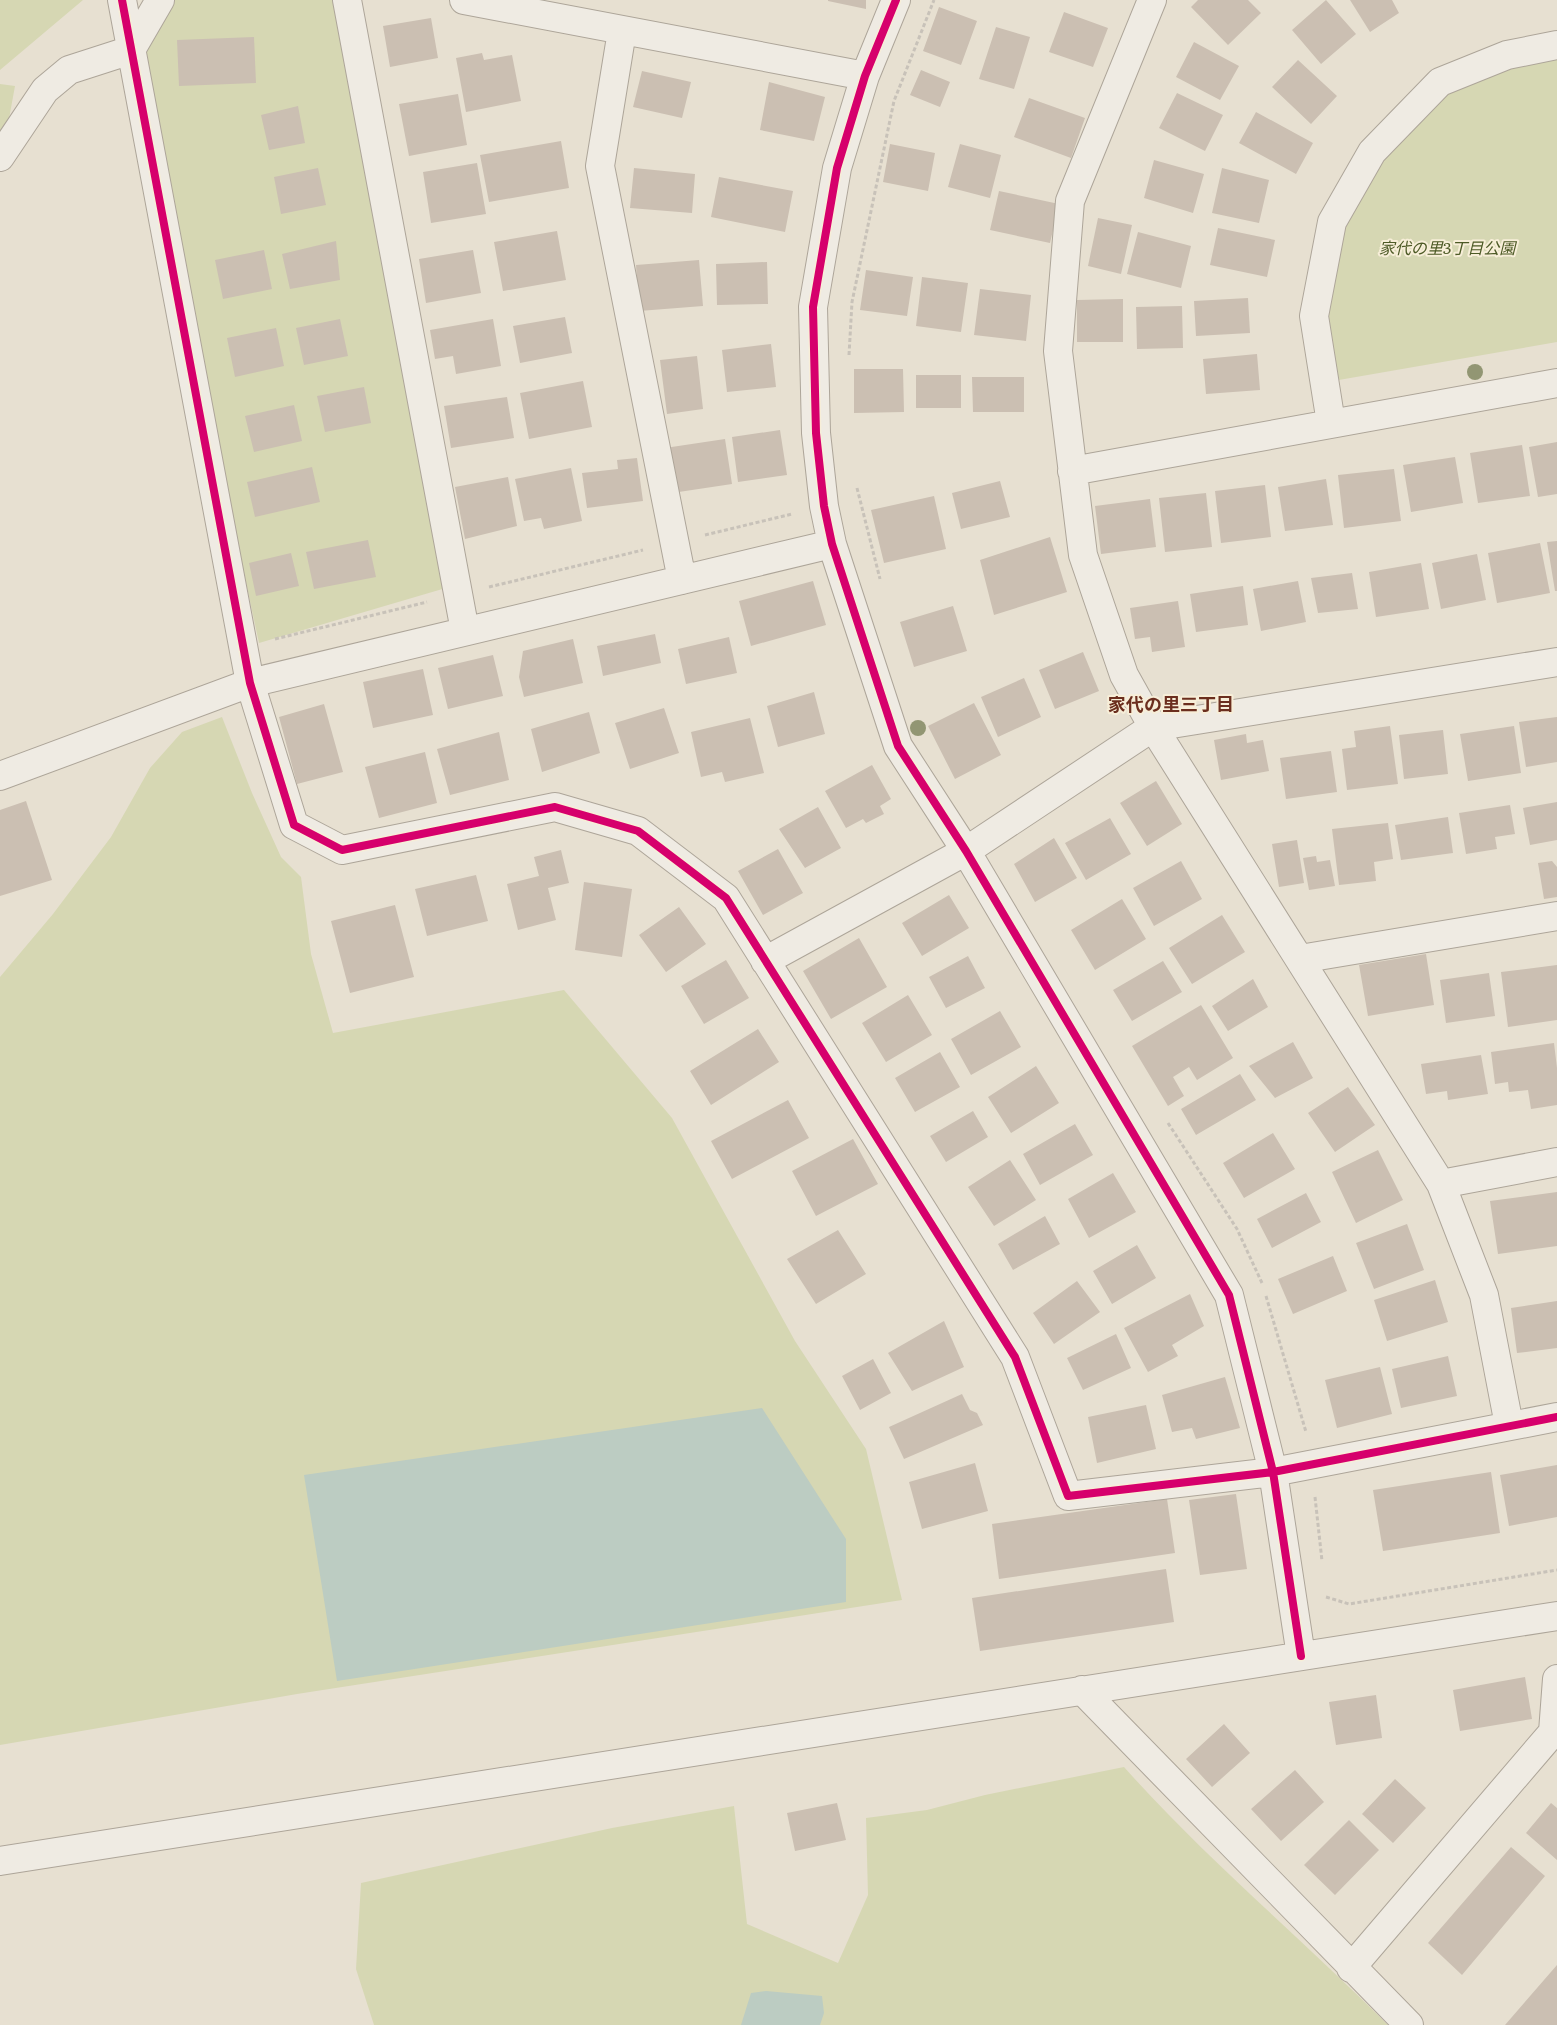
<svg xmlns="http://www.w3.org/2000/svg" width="1557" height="2025" viewBox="0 0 1557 2025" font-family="Literata,'Noto Sans JP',serif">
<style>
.green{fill:#d6d7b3}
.water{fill:#bcccc2}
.building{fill:#cbbfb2}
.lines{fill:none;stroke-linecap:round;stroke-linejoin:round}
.minor-casing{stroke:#ada599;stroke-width:30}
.path{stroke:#c8c2b9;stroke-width:3;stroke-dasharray:4 2.5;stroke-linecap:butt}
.minor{stroke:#efebe3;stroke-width:28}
.cycleway-casing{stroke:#f7eed8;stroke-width:11}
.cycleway{stroke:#d6006c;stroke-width:8}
.tree{fill:#929673}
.labels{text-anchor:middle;stroke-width:4;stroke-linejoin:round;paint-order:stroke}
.park-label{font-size:16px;font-style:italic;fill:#4d5a26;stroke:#f7eed8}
.neighbourhood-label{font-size:18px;font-weight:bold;fill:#6b2e1e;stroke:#f7eed8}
</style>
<rect width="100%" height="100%" fill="#e7e0d1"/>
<path class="green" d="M0 0H83L0 70Z
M159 0H345L456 585 259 643 131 50Z
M1557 46V342L1333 381 1315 322 1337 224 1434 88Z
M0 84 15 86 0 168Z
M222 717 252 793 281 857 301 877 311 954 333 1033 564 990 672 1118 795 1341 866 1449 902 1600 297 1694 0 1745V977L53 914 111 837 150 768 182 732Z
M1124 1767C1206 1859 1301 1938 1388 2025H820L822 1998 800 2025H374L356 1969 361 1883 612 1828 734 1806 747 1924 838 1963 868 1895 866 1818 927 1810 985 1795Z"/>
<path class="water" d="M762 1408 846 1539V1602L337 1681 304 1475Z
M766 1991 822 1996 824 2013 820 2025H741L751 1993Z"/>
<path class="building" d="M828 0H866V9L828 1Z
M1198 0H1248L1261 13 1228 45 1191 7Z
M1326 0 1356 34 1321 64 1292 30Z
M1350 0H1392L1399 13 1370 32Z
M939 7 977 21 961 65 923 51Z
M1064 12 1108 28 1093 67 1049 52Z
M431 18 438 58 390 67 383 26Z
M996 27 1030 37 1014 89 979 79Z
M254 37 256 83 179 86 177 40Z
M1194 42 1239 66 1220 100 1176 77Z
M482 53 484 60 512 55 521 101 466 112 456 58Z
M1298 60 1337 96 1311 124 1272 87Z
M921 70 950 82 940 107 910 95Z
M642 71 691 82 682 118 633 107Z
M769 82 825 97 814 141 760 130Z
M1177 93 1223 115 1205 151 1159 128Z
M458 94 467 145 409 156 399 104Z
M1029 98 1085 118 1071 158 1014 137Z
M298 106 305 143 269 150 261 115Z
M1256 112 1313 143 1296 174 1239 143Z
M561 141 569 188 489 202 480 155Z
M890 144 935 153 928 191 883 182Z
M960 144 1001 155 990 198 948 187Z
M1154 160 1204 174 1193 213 1144 198Z
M477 163 486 214 431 223 423 172Z
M318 168 326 205 281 214 274 177Z
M634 168 695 174 692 213 630 208Z
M1222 168 1269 180 1259 223 1212 213Z
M719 177 793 191 785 232 711 217Z
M999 191 1059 204 1050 243 990 230Z
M1098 218 1132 225 1121 274 1088 266Z
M1218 228 1275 240 1267 277 1210 265Z
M557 231 566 280 503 291 494 242Z
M1138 232 1191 246 1181 288 1127 274Z
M336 241 340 280 290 289 282 254Z
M264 250 272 289 223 299 215 260Z
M473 250 481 293 426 303 419 259Z
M699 260 703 306 639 311 636 265Z
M767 262 768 304 717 305 716 264Z
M866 270 913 277 907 316 860 310Z
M922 277 968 283 961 332 916 326Z
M980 289 1031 295 1026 341 974 335Z
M1248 298 1250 333 1196 336 1194 301Z
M1123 299V342H1077V300Z
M1182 306 1183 348 1137 349 1136 307Z
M565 317 572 353 520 363 513 326Z
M340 319 348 356 304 365 296 328Z
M493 319 501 366 456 374 453 356 435 359 430 330Z
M276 328 284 366 235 377 227 338Z
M771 344 776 387 727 392 722 350Z
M1257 354 1260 390 1206 394 1203 359Z
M697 356 703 409 667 414 660 360Z
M854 369H903L904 412 854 413Z
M916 375H961V408H916Z
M972 377H1024V412H973Z
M583 381 592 427 529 439 520 393Z
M364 387 371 423 325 432 317 396Z
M507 397 514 438 451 448 444 406Z
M294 405 302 441 254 452 245 416Z
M780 430 787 475 738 482 732 437Z
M725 439 732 484 672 493 665 448Z
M1557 442V494L1538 497 1529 447Z
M1522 445 1530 496 1478 503 1470 453Z
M1455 457 1463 503 1411 512 1403 465Z
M637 458 643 501 587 508 582 473 618 469 617 460Z
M312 467 320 502 255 517 247 482Z
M571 468 582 521 544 529 541 518 524 521 515 479Z
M1394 469 1401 521 1344 528 1338 475Z
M508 477 517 526 465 539 455 487Z
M1326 479 1333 525 1285 531 1278 487Z
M1000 481 1010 517 961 529 952 493Z
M1265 485 1271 537 1221 543 1215 491Z
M1206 493 1212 547 1165 552 1159 498Z
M934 496 946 549 884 563 871 510Z
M1150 499 1156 547 1101 554 1095 506Z
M1050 537 1067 592 994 615 980 560Z
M368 540 376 577 314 589 306 552Z
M1557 541V591H1555L1547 542Z
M1540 543 1550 593 1497 603 1488 553Z
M291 553 299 586 256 596 249 563Z
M1477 554 1486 600 1441 609 1432 563Z
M1421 563 1429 609 1376 617 1369 572Z
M1352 573 1358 609 1318 613 1311 578Z
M813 581 826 625 751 646 739 601Z
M1298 581 1306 622 1261 631 1253 589Z
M1243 586 1248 625 1196 632 1190 594Z
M1178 601 1185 647 1152 652 1150 637 1135 639 1130 608Z
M953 606 967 651 914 667 900 622Z
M655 634 661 663 603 676 597 646Z
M729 637 737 673 686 684 678 649Z
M573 639 583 683 524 697 519 677 523 651Z
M1083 652 1099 691 1055 709 1039 670Z
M493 655 503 696 448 709 438 668Z
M423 669 433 715 373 728 363 682Z
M1024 678 1041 717 998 737 981 697Z
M814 692 825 734 778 747 767 706Z
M974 703 1001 755 955 779 928 726Z
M324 704 343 772 297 784 279 717Z
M664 708 679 753 630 769 615 723Z
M589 712 600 753 542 772 531 729Z
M1557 717V762L1526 767 1519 722Z
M750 718 764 773 725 782 722 772 701 777 691 732Z
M1390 726 1398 784 1347 790 1342 749 1356 747 1354 731Z
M1514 726 1521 773 1468 781 1460 734Z
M1443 730 1448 774 1404 779 1399 735Z
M499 732 509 780 450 795 437 749Z
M1246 734 1247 743 1263 740 1269 771 1221 780 1214 740Z
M1331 751 1337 792 1286 799 1280 758Z
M425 752 437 803 379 818 365 767Z
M872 765 891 799 880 806 884 814 866 823 863 819 846 828 825 791Z
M1156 781 1182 824 1147 846 1120 803Z
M26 801 52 880 0 896V810Z
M1557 802V840L1530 845 1523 808Z
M1510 805 1515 834 1495 837 1497 849 1466 854 1459 813Z
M818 807 841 848 805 868 779 829Z
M1448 817 1453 853 1401 860 1395 825Z
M1110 818 1131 854 1086 880 1065 843Z
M1388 823 1393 859 1374 862 1376 881 1339 885 1332 829Z
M1054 838 1077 878 1035 902 1014 864Z
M1297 840 1304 883 1279 887 1272 844Z
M778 849 803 893 763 915 738 871Z
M561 850 569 883 548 888 556 920 518 930 507 884 539 876 534 857Z
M1316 856 1317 862 1330 860 1335 886 1309 890 1303 858Z
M1181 861 1202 899 1154 926 1133 888Z
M1552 861 1557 867V897L1544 899 1538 863Z
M476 875 488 921 427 936 415 889Z
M584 882 632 889 622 957 575 950Z
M949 895 969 928 922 956 902 923Z
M1122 899 1146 939 1095 970 1071 930Z
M395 905 414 977 350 993 331 921Z
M679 907 706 944 666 972 639 935Z
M1222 915 1245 952 1192 984 1169 948Z
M859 938 887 987 831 1019 803 971Z
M1426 954 1434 1005 1368 1016 1359 965Z
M968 956 985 988 946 1008 929 977Z
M726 960 749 998 704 1024 681 986Z
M1163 961 1182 992 1132 1021 1113 990Z
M1557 965V1020L1508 1027 1501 972Z
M1489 973 1495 1016 1446 1023 1440 980Z
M1253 979 1268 1007 1228 1031 1212 1006Z
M908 995 932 1035 886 1062 862 1023Z
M1201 1005 1233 1058 1197 1080 1189 1067 1173 1077 1184 1096 1168 1106 1132 1046Z
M1000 1011 1021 1047 971 1075 951 1039Z
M758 1029 779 1062 711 1105 690 1071Z
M1293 1042 1313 1078 1275 1098 1249 1066Z
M1554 1043 1557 1068V1105L1531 1109 1528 1090 1509 1092 1508 1082 1495 1084 1491 1052Z
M940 1052 960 1087 915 1112 895 1078Z
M1481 1055 1488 1094 1448 1100 1447 1091 1426 1094 1421 1064Z
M1036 1066 1059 1103 1011 1133 988 1097Z
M1240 1074 1256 1100 1196 1135 1181 1109Z
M1348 1087 1375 1125 1335 1152 1308 1113Z
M788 1100 809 1138 732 1179 711 1141Z
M973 1111 988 1137 946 1162 930 1136Z
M1075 1124 1093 1155 1040 1185 1023 1154Z
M1273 1133 1295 1169 1244 1198 1223 1163Z
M853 1139 878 1184 816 1216 792 1171Z
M1378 1150 1403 1200 1356 1223 1332 1172Z
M1010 1160 1036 1200 994 1226 968 1187Z
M1113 1173 1136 1212 1089 1238 1068 1199Z
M1557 1192V1246L1498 1254 1490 1201Z
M1306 1193 1321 1222 1272 1248 1257 1219Z
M1045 1216 1060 1244 1013 1270 998 1244Z
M1407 1224 1424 1270 1374 1289 1356 1243Z
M838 1230 866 1274 816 1304 787 1259Z
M1137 1245 1156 1278 1112 1304 1093 1271Z
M1333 1256 1347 1291 1293 1314 1278 1279Z
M1435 1280 1448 1322 1387 1341 1374 1300Z
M1077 1281 1100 1312 1054 1344 1033 1313Z
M1190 1294 1204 1326 1172 1345 1178 1356 1148 1372 1124 1328Z
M1557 1301V1348L1517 1353 1511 1308Z
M944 1321 964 1367 912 1391 888 1353Z
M1116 1334 1131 1368 1083 1390 1067 1358Z
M1448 1356 1457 1396 1401 1408 1392 1369Z
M873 1359 891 1393 860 1410 842 1376Z
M1380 1367 1392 1414 1337 1428 1325 1380Z
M1225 1377 1240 1428 1196 1439 1192 1428 1172 1432 1162 1395Z
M962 1394 970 1410 977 1413 983 1425 904 1459 889 1427Z
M1146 1405 1156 1449 1097 1463 1088 1417Z
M975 1463 988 1511 922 1529 909 1482Z
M1557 1465V1517L1509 1526 1500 1475Z
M1491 1472 1500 1533 1383 1551 1373 1490Z
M1236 1494 1247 1569 1200 1575 1189 1500Z
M1167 1499 1175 1553 999 1579 992 1524Z
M1166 1569 1174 1622 980 1651 972 1598Z
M1525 1677 1532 1719 1460 1731 1453 1690Z
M1376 1695 1382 1738 1336 1745 1329 1702Z
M1224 1724 1250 1753 1212 1787 1186 1759Z
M1295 1770 1324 1802 1281 1841 1251 1809Z
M1395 1779 1426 1808 1393 1843 1362 1814Z
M837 1803 846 1840 795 1851 787 1813Z
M1551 1803 1557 1808V1860L1526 1833Z
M1349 1820 1379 1850 1335 1895 1304 1865Z
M1511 1847 1545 1876 1462 1975 1428 1943Z
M1557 1965V2025H1505Z"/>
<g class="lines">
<defs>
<path id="minor" d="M122 0 250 683 294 825 342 850 555 807 638 831 726 898 1015 1357 1068 1496 1273 1472 1557 1417
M347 0 465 631
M464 0 865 76
M896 0 865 76 837 168 813 307 816 433 824 506 832 544 898 746 966 851 1229 1295 1273 1472 1301 1656
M1152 0 1070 201 1058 351 1083 555 1124 675 1153 727 1441 1184 1484 1295 1509 1425
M622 31 600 166 682 580
M0 157 45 90 69 70 131 50 160 0
M1331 423 1314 316 1332 222 1372 152 1440 82 1507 55 1557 45
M1072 471 1557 383
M0 776 250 683 832 544
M1300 959 1557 916
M765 961 966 851 1153 727 1557 662
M1441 1184 1557 1162
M1082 1690 1409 2025
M0 1861 1557 1616
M1351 1968 1553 1732 1557 1679"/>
</defs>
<use href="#minor" class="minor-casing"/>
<path class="path" d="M849 355 852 302 894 101 934 0
M857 488 880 579
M705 535 792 514
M489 587 643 550
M275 639 427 602
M1168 1123 1237 1229 1262 1283
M1266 1296 1306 1432
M1315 1497 1322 1561
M1326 1597 1349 1604 1557 1570"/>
<use href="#minor" class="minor"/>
<defs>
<path id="cycleway" d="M122 0 250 683 294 825 342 850 555 807 638 831 726 898 1015 1357 1068 1496 1273 1472 1557 1417
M896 0 865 76 837 168 813 307 816 433 824 506 832 544 898 746 966 851 1229 1295 1273 1472 1301 1656"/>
</defs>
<use href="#cycleway" class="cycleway-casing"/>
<use href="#cycleway" class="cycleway"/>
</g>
<g class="tree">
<circle cx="1475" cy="372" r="8"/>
<circle cx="918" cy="728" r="8"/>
</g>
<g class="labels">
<g class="park-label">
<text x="1447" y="254">家代の里3丁目公園</text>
</g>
<g class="neighbourhood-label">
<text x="1171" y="711">家代の里三丁目</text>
</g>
</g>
</svg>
